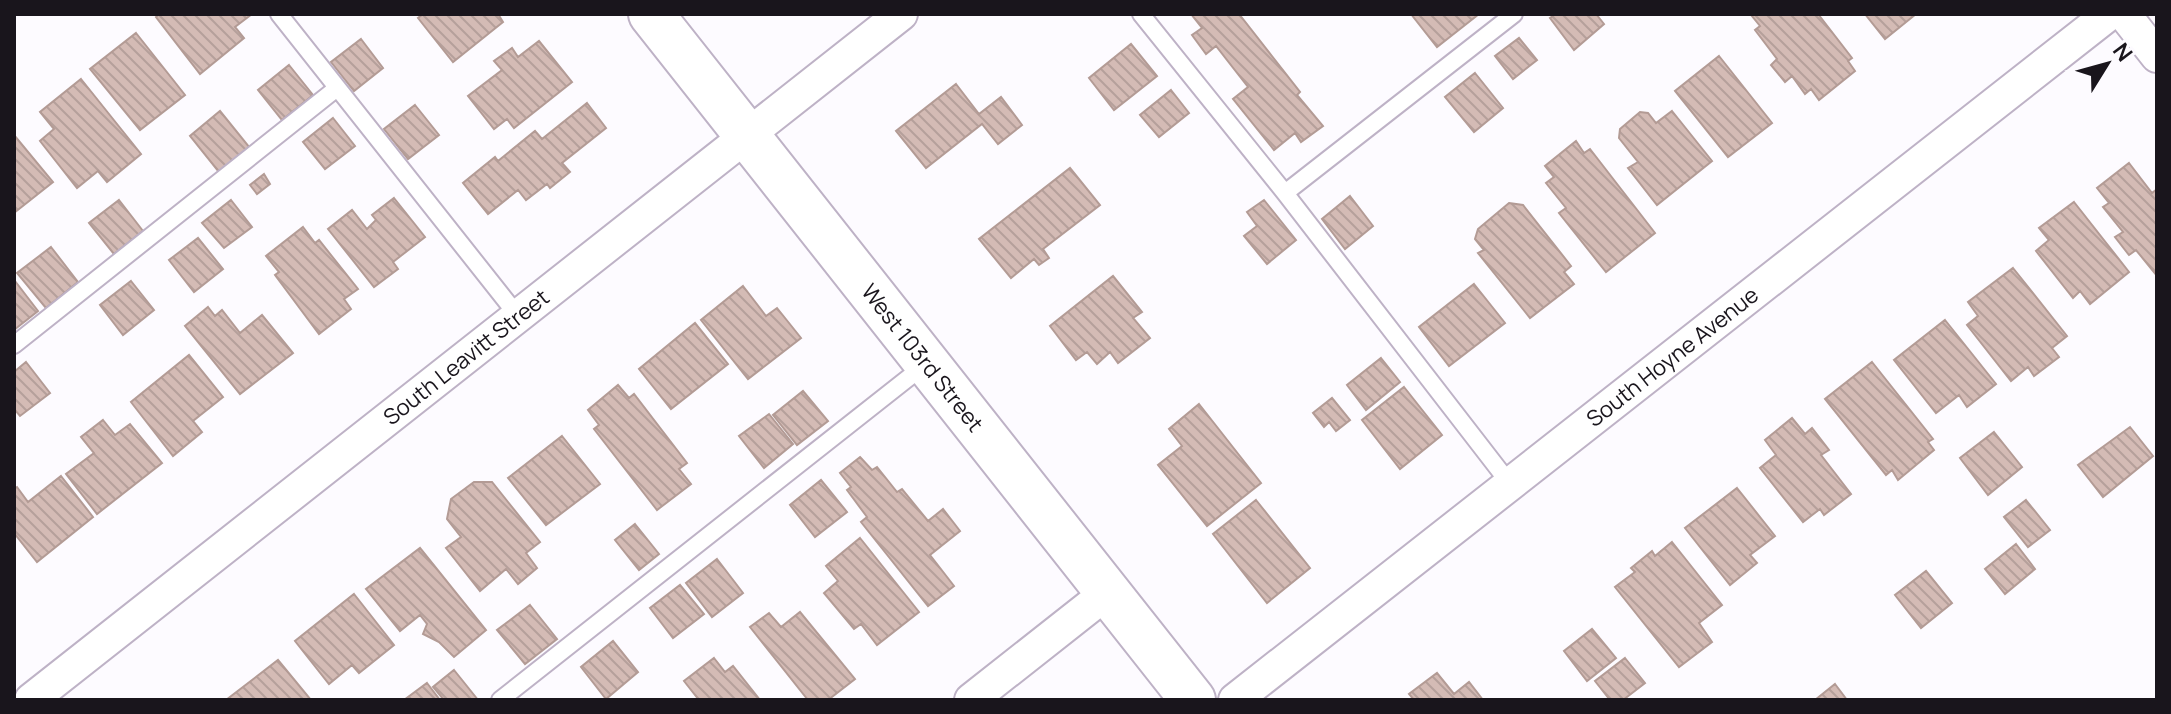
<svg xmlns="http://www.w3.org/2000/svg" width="2171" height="714" viewBox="0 0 2171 714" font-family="Manrope,sans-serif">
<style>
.building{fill:url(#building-back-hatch);stroke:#b39b95;stroke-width:2}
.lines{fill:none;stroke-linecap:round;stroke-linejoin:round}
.lane-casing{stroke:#beb2c6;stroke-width:20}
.street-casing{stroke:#beb2c6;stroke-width:36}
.secondary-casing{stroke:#beb2c6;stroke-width:48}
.lane{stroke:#fff;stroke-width:16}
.street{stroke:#fff;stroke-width:32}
.secondary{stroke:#fff;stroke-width:44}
.labels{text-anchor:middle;stroke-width:7;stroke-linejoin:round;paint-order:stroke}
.street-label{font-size:22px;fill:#19151c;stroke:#fdfbff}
</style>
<defs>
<pattern id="building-back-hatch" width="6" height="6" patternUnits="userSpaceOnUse" patternTransform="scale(2)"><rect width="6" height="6" fill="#d4bbb5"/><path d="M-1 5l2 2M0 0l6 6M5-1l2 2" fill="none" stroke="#b5a09b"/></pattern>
</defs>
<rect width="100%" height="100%" fill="#fdfbff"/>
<path class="building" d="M159 14H252L235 27 244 38 200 74 156 17Z
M423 14H498L503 22 453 62 418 18Z
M1191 14H1239L1300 92 1297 95 1323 126 1301 142 1295 133 1274 150 1233 99 1248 87 1216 46 1206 54 1192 35 1202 28Z
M1411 14H1479L1437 47Z
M1556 14H1596L1604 24 1574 50 1550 18Z
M1754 14H1818L1852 58 1848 61 1855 71 1819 100 1811 89 1805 94 1792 76 1785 82 1771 65 1777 59 1755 30 1760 26 1752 16Z
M1865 14H1916L1885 39Z
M136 33 185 95 140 130 90 69Z
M1519 38 1537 60 1513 79 1495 56Z
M361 39 383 68 354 91 331 62Z
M539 41 572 82 514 128 507 119 494 129 468 96 502 70 494 61 512 48 518 57Z
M1131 44 1157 76 1114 110 1089 78Z
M1719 56 1772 123 1728 157 1675 91Z
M289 65 313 95 282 120 258 90Z
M1475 73 1503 108 1474 132 1445 97Z
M81 79 141 154 107 182 98 171 77 188 40 141 54 129 40 112Z
M956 84 979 114 1001 97 1022 125 998 144 982 124 926 168 896 131Z
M1171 90 1189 113 1159 137 1140 115Z
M587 103 606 128 562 163 570 172 550 188 547 184 526 200 518 190 488 214 463 183 495 157 498 161 535 131 542 139Z
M415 105 439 135 408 159 384 129Z
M220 111 250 148 219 172 190 136Z
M1672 111 1712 161 1657 205 1628 168 1638 162 1619 138 1620 129 1640 112 1648 113 1656 123Z
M333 118 355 146 325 169 303 142Z
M14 135 53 182 14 213Z
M1576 141 1584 153 1590 149 1655 233 1606 272 1559 213 1566 208 1546 183 1554 177 1545 166Z
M2129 163 2152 193 2157 189V276L2136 250 2129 255 2115 237 2123 232 2103 207 2109 203 2097 188Z
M1070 168 1100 205 1043 249 1049 258 1039 265 1034 259 1011 278 979 239Z
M264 174 270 184 257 194 250 185Z
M1350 196 1373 226 1345 249 1322 219Z
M394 198 425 237 393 262 398 269 374 287 328 229 352 210 367 229 376 220 372 215Z
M119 200 143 231 114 254 89 223Z
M231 200 252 227 224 248 202 223Z
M1264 200 1296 240 1267 264 1244 236 1257 226 1247 212Z
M2074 202 2129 272 2090 304 2080 291 2073 298 2036 251 2049 240 2039 228Z
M1509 203 1523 205 1571 266 1564 272 1574 284 1530 318 1478 253 1484 250 1475 239 1478 229Z
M303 227 315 243 319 240 358 289 344 299 351 309 319 334 275 275 279 272 266 256Z
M198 238 223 269 194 292 169 260Z
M51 247 78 282 46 308 17 273Z
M2013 268 2067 336 2052 348 2059 357 2034 376 2028 367 2011 381 1967 325 1978 316 1968 302Z
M1113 276 1142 312 1133 318 1150 338 1118 363 1110 352 1097 364 1087 352 1076 360 1050 326Z
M15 281 38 311 14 330V282Z
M131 281 154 310 123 335 100 305Z
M1474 284 1505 323 1449 366 1419 327Z
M743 286 766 316 777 308 801 338 748 379 701 320Z
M208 307 215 316 222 310 240 333 262 315 293 353 240 394 185 326Z
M1945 320 1996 384 1967 407 1959 395 1936 413 1894 360Z
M695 323 728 364 671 409 639 369Z
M189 355 223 397 193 421 202 432 173 456 131 402Z
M1381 358 1400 382 1366 410 1347 385Z
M26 362 50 393 20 416 14 409V372Z
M1872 362 1933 439 1928 442 1934 450 1898 480 1892 470 1886 475 1825 399Z
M618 385 629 398 634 394 687 463 679 469 691 484 657 510 594 429 599 425 588 410Z
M1404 387 1442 435 1400 469 1362 420Z
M803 391 828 421 797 445 773 415Z
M1332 398 1350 420 1336 431 1329 422 1324 427 1313 413Z
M1199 404 1261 483 1207 526 1158 465 1182 446 1169 429Z
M769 414 793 444 764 468 739 436Z
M1792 418 1805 434 1812 428 1829 450 1821 455 1851 494 1824 515 1820 509 1803 522 1760 468 1776 455 1765 440Z
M103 420 115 435 130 424 162 463 97 514 66 474 94 453 81 437Z
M2130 427 2153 456 2103 497 2078 465Z
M1994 432 2022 467 1988 495 1960 458Z
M562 436 600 484 546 525 508 478Z
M860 457 872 470 877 467 897 492 902 489 928 521 943 509 960 531 930 555 954 586 928 606 861 522 867 517 847 490 851 487 840 473Z
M61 476 93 517 37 562 14 533V489L17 487 28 502Z
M821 480 847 512 815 537 790 505Z
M474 482H492L540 542 526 553 537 568 518 584 506 569 480 591 446 548 461 537 447 519 451 499Z
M1737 488 1775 536 1750 555 1757 563 1730 585 1685 528Z
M1256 500 1310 568 1267 603 1213 534Z
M2026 500 2050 530 2028 547 2004 517Z
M635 524 659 554 639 570 615 540Z
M860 538 919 612 877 645 861 624 854 629 824 593 838 581 826 566Z
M1672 542 1722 605 1699 623 1712 642 1679 667 1615 587 1635 572 1631 568 1652 551 1655 556Z
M2016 544 2035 569 2005 594 1985 569Z
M420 548 486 630 454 657 439 642 423 634 427 624 420 615 400 631 366 589Z
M717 559 743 593 712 617 686 583Z
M1926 571 1952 603 1921 628 1895 595Z
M680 585 704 614 673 638 650 608Z
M354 594 394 645 359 673 352 665 329 684 295 641Z
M530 605 557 639 525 664 497 630Z
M800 612 855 679 828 700H808L750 627 769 613 781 627Z
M1592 629 1616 658 1587 681 1564 651Z
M613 641 638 672 606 699 581 667Z
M714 658 725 672 733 666 760 700H699L684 681Z
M1625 658 1645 683 1623 700H1610L1595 681Z
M278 660 311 700H226Z
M454 670 478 700H444L433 687Z
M1437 673 1454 694 1469 682 1483 700H1414L1409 694Z
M427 683 440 700H404Z
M1835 684 1847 700H1815Z"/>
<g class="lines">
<defs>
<path id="lane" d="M279 14 518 316
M1141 14 1285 193 1510 484
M1285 193 1514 14
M14 345 337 88
M500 700 926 364"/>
<g id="street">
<path d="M2124 14 2157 56"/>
<path id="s1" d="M31 700 901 14"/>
<path d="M971 700 1108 592"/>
<path id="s2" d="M1235 700 2109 14"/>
</g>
<g id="secondary">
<path id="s3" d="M651 14 1193 700"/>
</g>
</defs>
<use href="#lane" class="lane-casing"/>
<use href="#street" class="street-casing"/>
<use href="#secondary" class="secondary-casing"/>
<use href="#lane" class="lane"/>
<use href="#street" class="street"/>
<use href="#secondary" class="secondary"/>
</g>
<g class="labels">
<g class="street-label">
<text dy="8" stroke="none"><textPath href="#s1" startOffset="554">South Leavitt Street</textPath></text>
<text dy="8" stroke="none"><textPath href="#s3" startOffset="438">West 103rd Street</textPath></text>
<text dy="8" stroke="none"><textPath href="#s2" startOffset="556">South Hoyne Avenue</textPath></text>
</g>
</g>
<rect width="2171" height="714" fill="none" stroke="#19151c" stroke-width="32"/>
<g transform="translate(2107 64) rotate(53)" stroke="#fdfbff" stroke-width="6" paint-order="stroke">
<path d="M0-6L14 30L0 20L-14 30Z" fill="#19151c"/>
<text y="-12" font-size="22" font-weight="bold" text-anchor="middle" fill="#19151c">N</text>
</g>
</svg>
